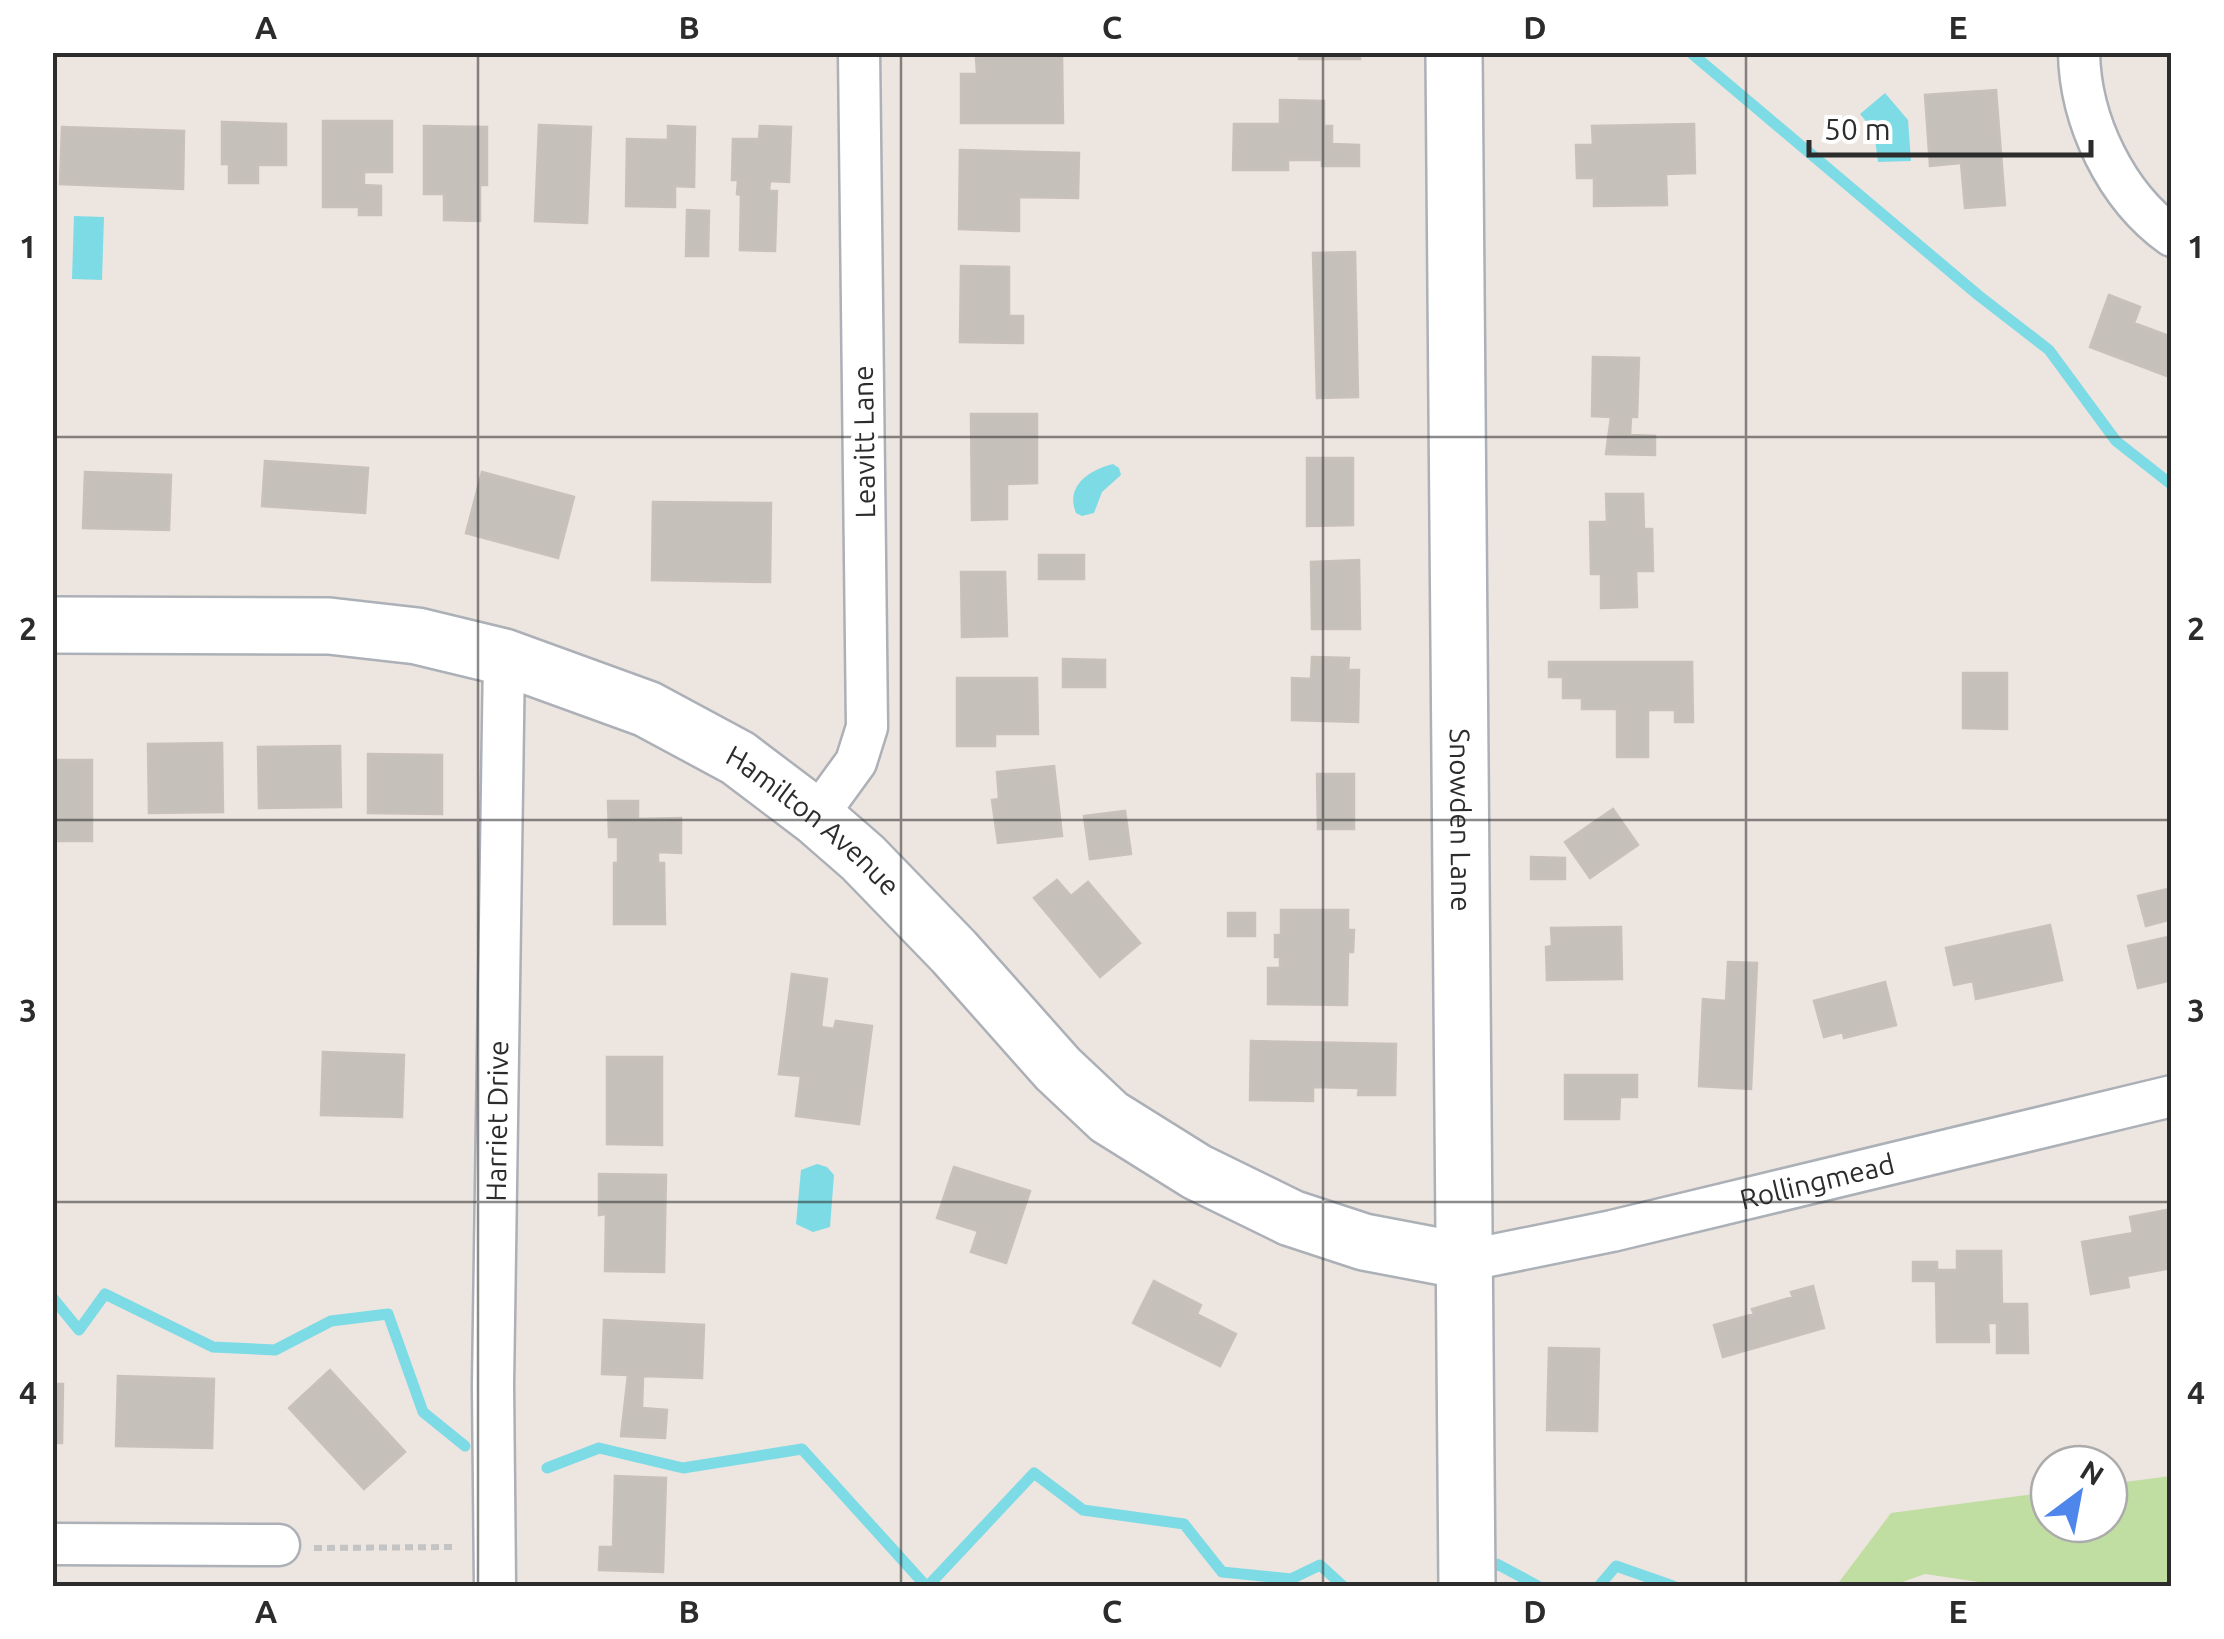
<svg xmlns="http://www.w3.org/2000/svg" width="2224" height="1639" viewBox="0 0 2224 1639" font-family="Ubuntu,sans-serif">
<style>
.green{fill:#c0dea2}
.water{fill:#7ddbe5}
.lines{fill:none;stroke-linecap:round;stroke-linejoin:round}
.stream{stroke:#7ddbe5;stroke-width:11}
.building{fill:#c6c0bb;stroke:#c8c1ba;stroke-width:2.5}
.street-casing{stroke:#acb0b7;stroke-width:45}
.secondary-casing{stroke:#acb0b7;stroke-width:60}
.path{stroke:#c4c4c4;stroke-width:6;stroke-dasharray:8 5;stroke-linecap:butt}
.street{stroke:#fff;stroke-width:40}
.secondary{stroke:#fff;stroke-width:55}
.grid{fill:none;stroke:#2c2c2c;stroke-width:2.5;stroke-opacity:0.55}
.labels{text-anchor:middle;stroke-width:8;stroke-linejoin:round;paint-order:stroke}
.street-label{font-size:28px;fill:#2c2c2c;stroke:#fff}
.neatline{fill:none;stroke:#2c2c2c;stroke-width:4}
.grid-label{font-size:32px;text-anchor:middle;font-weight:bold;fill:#2c2c2c}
</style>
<rect width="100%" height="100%" fill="#ede5e0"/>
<path class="green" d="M2171 1476V1586H2006L1925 1574 1891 1586H1836L1891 1513 2049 1492V1524H2109V1484Z"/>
<path class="water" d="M1885 93 1908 120 1911 161 1878 162 1874 131 1860 114Z
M74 216 104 217 102 280 72 279Z
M1113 464 1119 468 1121 475 1102 492 1094 513 1082 516 1076 513C1065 486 1089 470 1113 464Z
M817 1164 827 1167 834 1175 830 1227 813 1232 796 1224 801 1170Z"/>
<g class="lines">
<path class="stream" d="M1690 52 1978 295 2049 350 2116 441 2172 485
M52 1297 79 1330 105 1294 213 1347 275 1350 331 1321 388 1314 423 1412 465 1446
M547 1468 599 1448 683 1468 802 1449 926 1586
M1483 1573 1497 1564 1538 1586
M928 1586 1034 1473 1083 1510 1184 1524 1222 1572 1291 1579 1320 1565 1343 1586
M1599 1586 1616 1566 1673 1586"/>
</g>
<path class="building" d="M1299 52H1360V59H1299Z
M976 57H1062L1063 123H961V74H977Z
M1996 90 2005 205 1965 208 1961 163 1930 166 1925 95Z
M1280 100 1324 101V126H1332V144L1359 145V166H1322V160H1288V170H1233L1234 124H1280Z
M323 121H392V172H364V185L381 186V215H359V207H323Z
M222 122 286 124V165H258V183H229V164H222Z
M1694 124 1695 173 1666 174 1667 205 1594 206V178H1577L1576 145H1593L1592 126Z
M539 125 591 127 587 223 535 221Z
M424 126 487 127V185H480V221L444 220V194H424Z
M668 126 695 127 694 187 675 186V207L626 206 627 139 668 140Z
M760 126 791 127 789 182 770 181 769 191H777L775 251 740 250 741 195 737 194 738 180H732L733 139H759Z
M62 127 184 131 183 189 60 184Z
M960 150 1079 153 1078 198 1019 197V231L959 229Z
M687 210 709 211 708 256H686Z
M1355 252 1358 397 1317 398 1313 253Z
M961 266 1009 267V316H1023V343L960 342Z
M2109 295 2140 307 2134 323 2172 337V378L2090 347Z
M1593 357 1639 358 1637 417H1631L1630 435 1655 436V455L1606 454 1611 417 1592 416Z
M971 414H1037V483L1007 484V519L972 520Z
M1307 458H1353V525L1307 526Z
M265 461 368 468 365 513 262 506Z
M85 472 171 475 169 530 83 528Z
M482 472 574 497 558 558 466 533Z
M1606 494H1643L1644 529H1652L1653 571H1636L1637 607 1601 608V574H1591L1590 522H1607Z
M653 502 771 503 770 582 652 580Z
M1039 555H1084V579H1039Z
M1359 560 1360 629H1312L1311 562Z
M961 572H1005L1007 636 962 637Z
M1312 657 1349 658 1348 670H1359L1358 722 1292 720V678L1311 679Z
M1063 659 1105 660V687H1063Z
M1549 662H1692L1693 722H1675V710H1648V757H1617V709H1582V698H1563V677H1549Z
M1963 673H2007V729L1963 728Z
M957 678H1037L1038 734H995V746H957Z
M222 743 223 812 149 813 148 744Z
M340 746 341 807 259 808 258 747Z
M368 754 442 755V814L368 813Z
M52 760H92V841H52Z
M1054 766 1062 836 998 843 992 800 999 799 997 772Z
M1317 774H1354V829H1318Z
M608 801H638V819L681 818V853L658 852V863H664L665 924H614V863H618V837H609Z
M1613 809 1638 845 1590 878 1565 842Z
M1125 811 1131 854 1090 859 1084 816Z
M1531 857 1565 858V879H1531Z
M1057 880 1071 896 1088 882 1140 943 1100 977 1034 898Z
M2172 888V919L2146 926 2138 896Z
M1281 910H1348V930H1354L1353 952H1348L1347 1005 1268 1004V968H1280V957H1275V935H1281Z
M1228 913H1255V936H1228Z
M2050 925 2062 980 1976 999 1973 981 1954 985 1946 948Z
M1621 927 1622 979 1547 980 1546 947 1552 946 1551 928Z
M2168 937 2172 980 2138 988 2128 946Z
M1728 962 1757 963 1751 1089 1699 1086 1703 999 1726 1001Z
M792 974 827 979 821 1027 834 1029 836 1021 872 1026 859 1124 796 1116 801 1076 779 1074Z
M1885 982 1896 1025 1844 1038 1843 1032 1824 1037 1814 1001Z
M1251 1041 1396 1044 1395 1095H1358L1359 1088 1313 1087V1101L1250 1100Z
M323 1052 404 1055 402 1117 321 1115Z
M607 1057H662V1145L607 1144Z
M1565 1075H1637V1097H1620L1619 1119H1565Z
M954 1167 1030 1191 1006 1263 971 1252 978 1231 937 1218Z
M599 1174 666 1175 664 1272 605 1271 606 1214 599 1215Z
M2172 1209V1268L2127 1276 2129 1287 2091 1294 2082 1242 2133 1233 2130 1217Z
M1957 1251H2001L2002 1304H2027L2028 1353H1997V1323H1988L1989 1342H1937L1936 1281H1913V1262H1937V1270H1957Z
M1154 1281 1201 1305 1197 1314 1236 1334 1220 1366 1133 1323Z
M1813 1286 1824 1328 1723 1357 1714 1325 1754 1314 1752 1309 1793 1297 1791 1292Z
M604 1320 704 1325 702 1378 643 1376 642 1408 667 1410 665 1438 621 1436 628 1375 602 1374Z
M1549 1348 1599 1349 1597 1431 1547 1430Z
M330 1370 405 1452 364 1489 289 1408Z
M118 1376 214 1379 212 1448 116 1446Z
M52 1384H63L62 1443H52Z
M615 1476 666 1478 663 1572 599 1570 600 1547H613Z"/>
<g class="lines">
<defs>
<g id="street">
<path d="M2079 52C2080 121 2116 196 2172 236"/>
<path d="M816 817 856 762 867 727 859 52"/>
<path id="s1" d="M1464 1261 1612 1231 2172 1096"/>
<path d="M52 1544 279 1545"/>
<path id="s2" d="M495 1586 493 1385 504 657"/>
</g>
<g id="secondary">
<path id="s3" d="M1454 52 1467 1586"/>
<path id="s4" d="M52 625 329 626 417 636 504 657 647 709 738 758 816 817 863 858 954 952 1058 1069 1109 1117 1197 1172 1291 1218 1364 1242 1464 1261"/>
</g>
</defs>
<use href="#street" class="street-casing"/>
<use href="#secondary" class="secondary-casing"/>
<path class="path" d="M314 1548 456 1547"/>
<use href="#street" class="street"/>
<use href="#secondary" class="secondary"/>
</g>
<path class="grid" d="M478 52V1586M901 52V1586M1323 52V1586M1746 52V1586M52 437H2172M52 820H2172M52 1202H2172"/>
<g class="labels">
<g class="street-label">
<text transform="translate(864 442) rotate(-91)" y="10">Leavitt Lane</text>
<text dy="10" stroke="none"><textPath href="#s3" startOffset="768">Snowden Lane</textPath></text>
<text dy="10" stroke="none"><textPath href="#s4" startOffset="808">Hamilton Avenue</textPath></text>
<text dy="10" stroke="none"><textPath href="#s2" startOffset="465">Harriet Drive</textPath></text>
<text dy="10" stroke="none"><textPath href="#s1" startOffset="362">Rollingmead</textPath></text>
</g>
</g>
<rect width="2224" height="1639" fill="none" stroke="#ffffff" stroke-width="110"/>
<g transform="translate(2079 1494) rotate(32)"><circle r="48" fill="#ffffff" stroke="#ababab" stroke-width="2.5"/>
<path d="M0-8L18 38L0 25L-18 38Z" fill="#4f86eb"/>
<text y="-15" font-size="28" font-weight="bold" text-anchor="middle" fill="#2c2c2c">N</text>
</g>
<path d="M1809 140v15h282v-15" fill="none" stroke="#2c2c2c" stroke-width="5"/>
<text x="1824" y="140" font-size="30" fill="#2c2c2c" stroke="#ffffff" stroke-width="8" paint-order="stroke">50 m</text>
<rect x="55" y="55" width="2114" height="1529" class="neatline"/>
<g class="grid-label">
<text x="266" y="39">A</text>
<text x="689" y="39">B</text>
<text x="1112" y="39">C</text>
<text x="1535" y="39">D</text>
<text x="1958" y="39">E</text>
<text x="28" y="258">1</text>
<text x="2196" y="258">1</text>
<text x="28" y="640">2</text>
<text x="2196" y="640">2</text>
<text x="28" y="1022">3</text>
<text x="2196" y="1022">3</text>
<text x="28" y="1404">4</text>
<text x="2196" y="1404">4</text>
<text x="266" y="1623">A</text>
<text x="689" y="1623">B</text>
<text x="1112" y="1623">C</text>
<text x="1535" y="1623">D</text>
<text x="1958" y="1623">E</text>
</g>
</svg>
